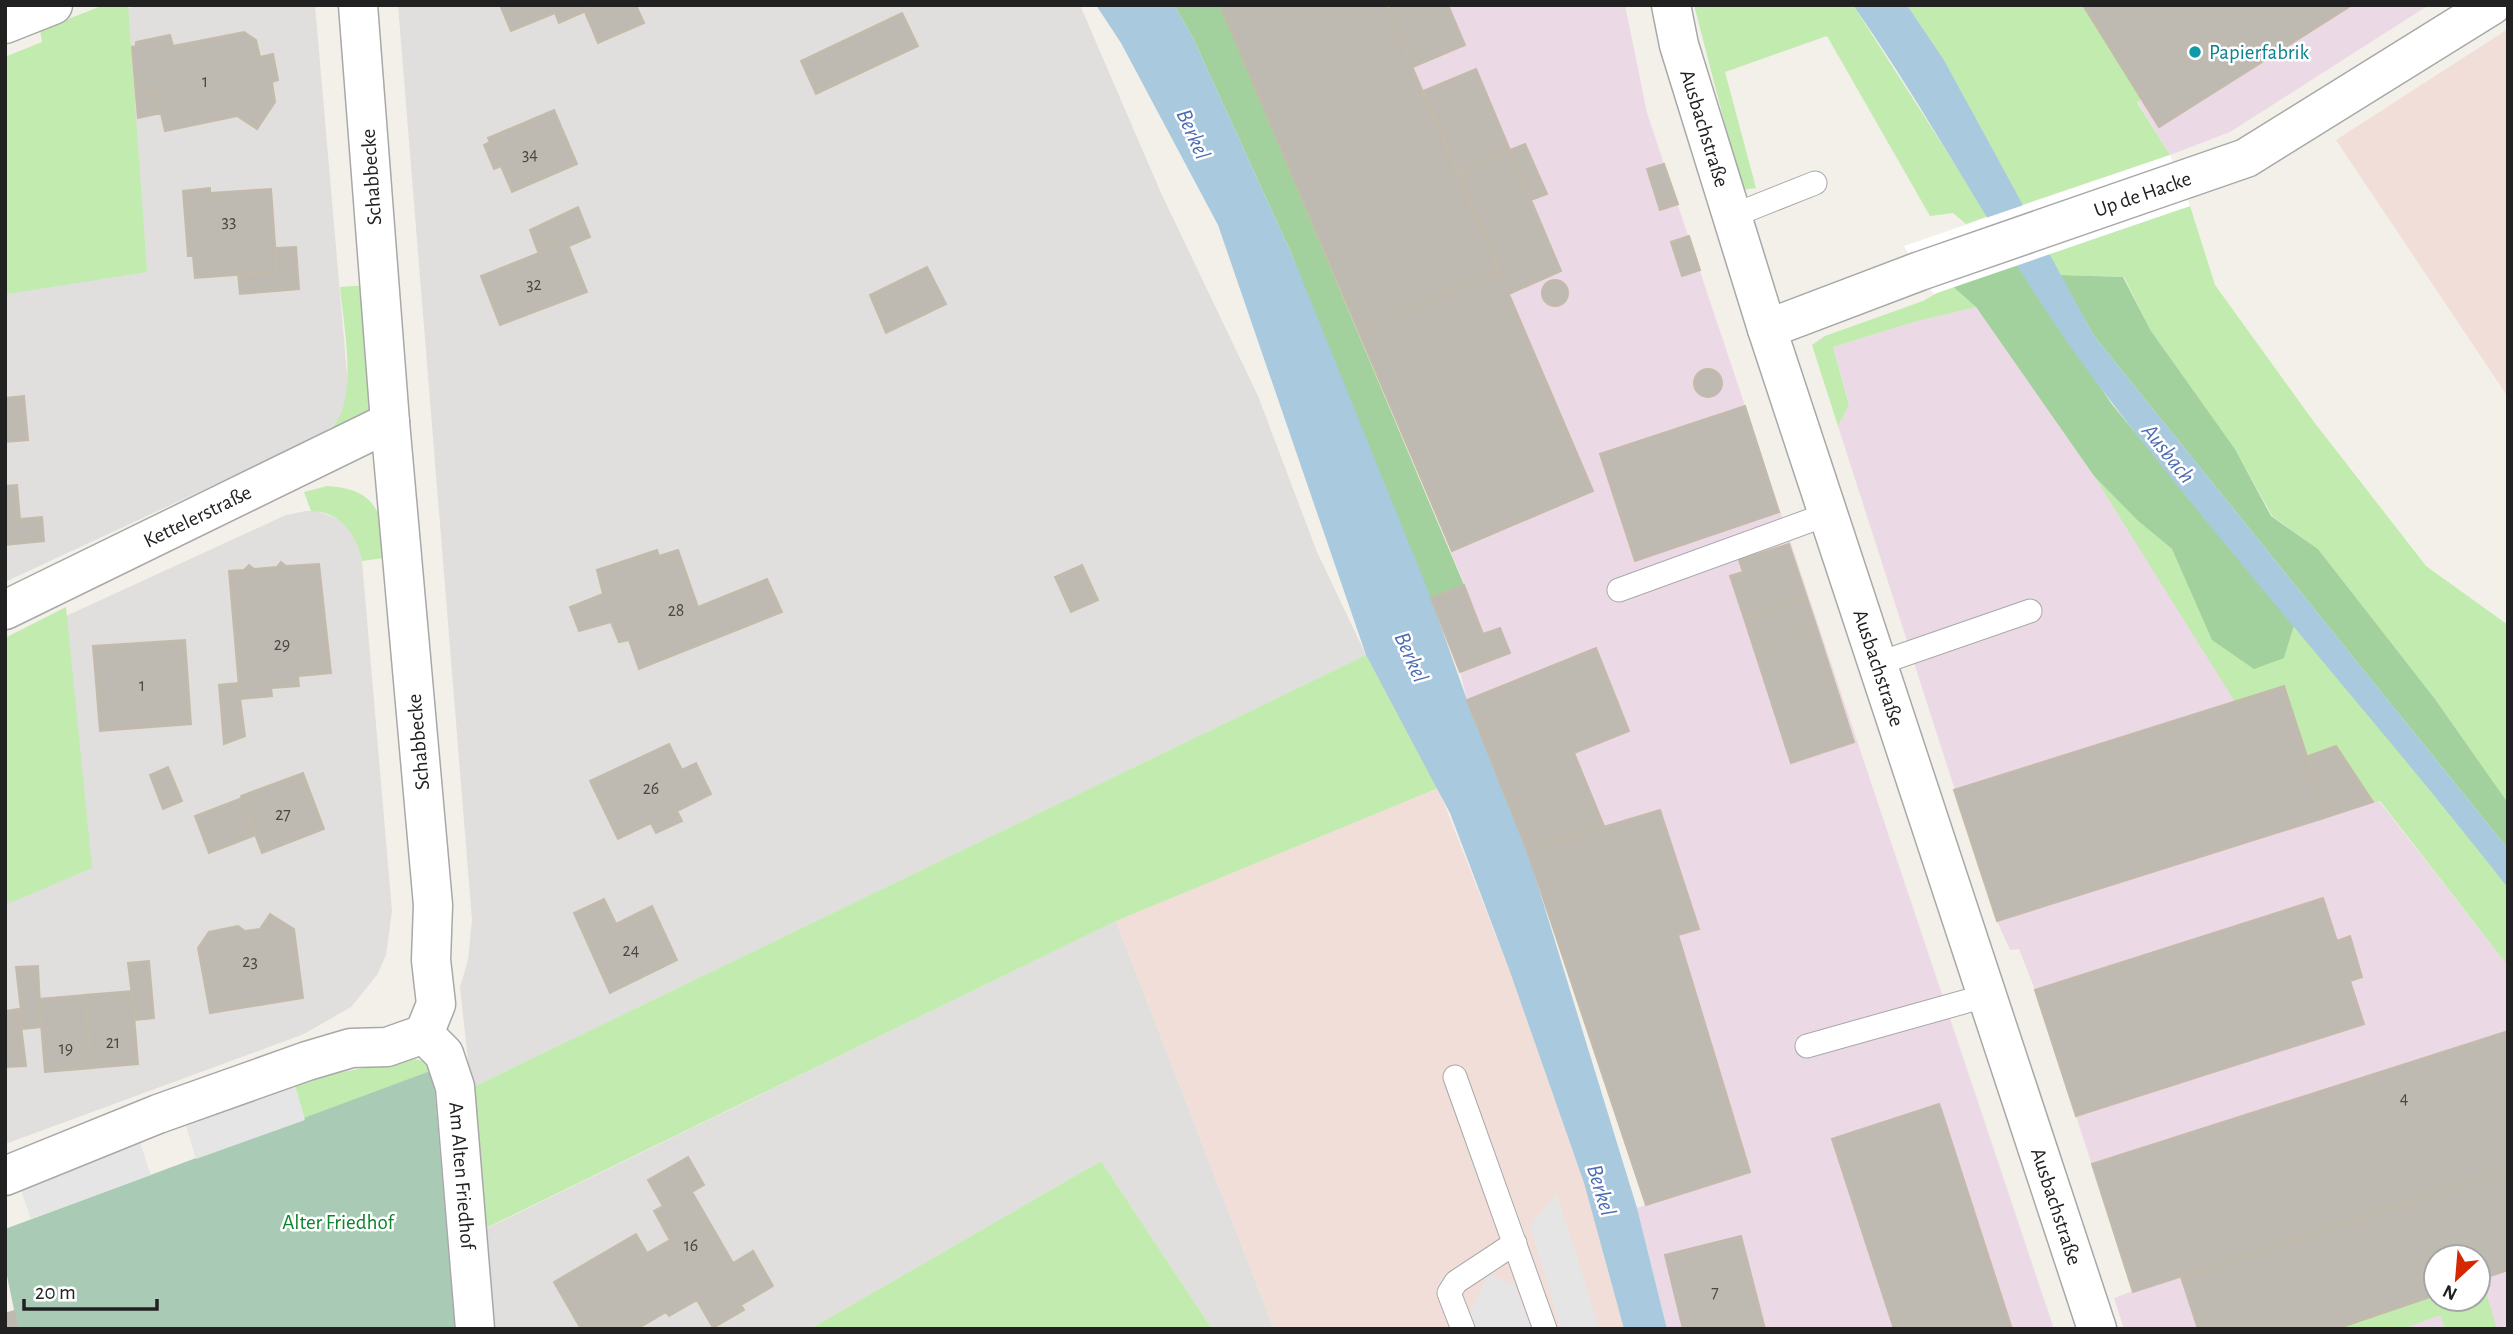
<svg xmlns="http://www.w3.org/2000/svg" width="2513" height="1334" viewBox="0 0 2513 1334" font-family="'Alegreya Sans',sans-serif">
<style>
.residential{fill:#e0dfde}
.commercial{fill:#f2ded8}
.industrial{fill:#ebdae5;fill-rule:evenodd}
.grass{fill:#c1ebaf}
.forest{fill:#a3d19d}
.cemetery{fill:#a9cbb5}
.parking{fill:#e5e5e5}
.water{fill:#a9c9df}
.pier{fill:#fff}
.building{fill:#bfbab1;stroke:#c4baaa;stroke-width:2}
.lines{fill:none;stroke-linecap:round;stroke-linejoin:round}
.service-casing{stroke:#a8a8a8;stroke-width:25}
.minor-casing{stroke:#a8a8a8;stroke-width:41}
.service{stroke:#fff;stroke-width:23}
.minor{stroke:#fff;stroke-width:38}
.culture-dot{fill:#0f9aa8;stroke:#fff;stroke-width:2.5}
.labels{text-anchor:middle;stroke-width:5;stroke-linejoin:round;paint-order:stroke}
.number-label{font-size:18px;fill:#484745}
.culture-label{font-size:21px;fill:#0d838f;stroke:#fff;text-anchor:start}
.street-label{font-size:21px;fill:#212121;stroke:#fff}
.park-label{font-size:21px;fill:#0c832c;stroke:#fff}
.water-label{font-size:23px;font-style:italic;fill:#4c6cb3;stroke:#fff}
</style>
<rect width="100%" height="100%" fill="#f2f0e8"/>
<path class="residential" d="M136 5H315L348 386 346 404 339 420 321 435 5 582V57Z
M398 5H1080L1161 193 1258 396 1317 552 1366 655 471 1088 460 987 468 960 472 920Z
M306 511H317L341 520 353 532 362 561 392 911 386 955 377 975 351 1007 304 1034 5 1144V644L286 515Z
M1116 921 1274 1329H1212L1101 1161 810 1329H484L473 1235Z"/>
<path class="commercial" d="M2508 29V397L2336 140Z
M1438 788 1509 969 1584 1183 1624 1329H1274L1116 921Z"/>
<path class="industrial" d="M1213 5H1625L1647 113 2054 1329H1667L1637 1208 1646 1205 1527 850 1467 700 1460 672 1431 598 1464 584 1358 330Z
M2079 5H2429L2230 132 2170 155Z
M1976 307 2094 476 2164 587 2284 686 2308 756 2336 746 2508 966V1329H2124L2114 1298 2133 1291 2035 990 2019 949 2010 950 1997 921 1838 426 1849 404 1833 347 1914 322ZM2436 1257H2478V1299H2436Z"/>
<path class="grass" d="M104 5H128L147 272 7 294 5 57 42 42 40 30Z
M1694 5H1853L1988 216 1966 224 1953 213 1930 216 1827 36 1725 72 1756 188 1742 190Z
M1907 5H2083L2142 98 2137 102 2170 155 2022 205 1944 60Z
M2190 206 2215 285 2314 422 2426 566 2508 625V803L2435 699 2318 549 2272 516 2235 449 2151 331 2124 277 2060 275 2048 253Z
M368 285 370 414 282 464 271 458C290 450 314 443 330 429 360 404 343 323 340 287Z
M1951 285 1976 307 1914 322 1833 347 1849 405 1838 426 1812 345 1825 336 1923 301Z
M2094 476 2137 520 2172 549 2192 591 2284 658 2294 626 2414 767 2508 888V966L2380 801 2373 802 2336 746 2308 756 2284 686 2235 702Z
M327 486C378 489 381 514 390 557L362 561C356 534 342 512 311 511L304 492Z
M66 607 92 868 5 905V638Z
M1366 655 1438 788 1116 921 482 1230 471 1088Z
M416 1059 429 1063 433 1070 305 1120 295 1086 336 1073Z
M1101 1161 1212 1329H810Z
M2482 1279 2497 1329H2445L2440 1315 2403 1329H2335L2436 1295V1299H2478V1280Z"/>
<path class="forest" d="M1174 5H1220L1464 585 1431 598 1420 594 1292 255 1193 38Z
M2017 263 2111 403 2294 626 2284 658 2254 669 2212 640 2172 549 2137 520 2094 476 1976 307 1951 285Z
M2060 275 2123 277 2151 331 2235 449 2271 516 2318 549 2435 699 2508 803V849L2094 336Z"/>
<path class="cemetery" d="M433 1070 455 1329H18L5 1266V1229Z"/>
<path class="parking" d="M295 1086 305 1120 196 1159 186 1126Z
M140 1143 151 1175 31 1219 20 1188Z
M1556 1194 1574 1247 1599 1329H1561L1530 1226Z
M1488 1274 1515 1285 1531 1329H1473L1468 1318Z"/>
<path class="water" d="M1096 5H1174L1193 38 1292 255 1431 598 1467 700 1527 850 1637 1208 1667 1329H1624L1584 1183 1509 969 1450 813 1366 655 1218 225 1121 43Z
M1853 5H1907L1944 60 2094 336 2508 849V888C2380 724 2240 569 2113 404 2015 279 1944 135 1853 5Z"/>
<path class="pier" d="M2170 155 2190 206 1934 294 1904 246Z"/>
<path class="building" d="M500 5H584L586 11 559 23 555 13 511 31Z
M594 5H636L644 23 598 43 585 12V9Z
M1220 5H1386L1499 271 1358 330Z
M1397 5H1448L1465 45 1413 67 1388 9Z
M2083 5H2352L2159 127Z
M902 13 918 46 816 94 801 61Z
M244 32 256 40 260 57 273 54 278 80 272 82 275 102 257 129 237 116 165 131 156 92 136 96 132 47 136 46V42L170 35 173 46Z
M1476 69 1510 150 1458 172 1423 91Z
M156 92 161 113 138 118 136 96Z
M554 110 577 164 512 192 501 166 494 169 484 145 490 142 488 138Z
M1525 144 1547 194 1531 200 1510 150Z
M1510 150 1561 271 1509 294 1458 172Z
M1664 164 1678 204 1660 210 1647 169Z
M210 188V193L271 189 277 272 195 278 193 256H188L183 191Z
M578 207 590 237 569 246 565 237 537 249 530 230Z
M1689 236 1700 270 1682 276 1671 242Z
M565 237 587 292 500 325 481 276 539 253 537 249Z
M296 247 299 289 240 294 238 274 277 272 276 248Z
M927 267 946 304 886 333 870 295Z
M1499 271 1593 491 1452 551 1358 330Z
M1542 293a13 13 0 1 1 26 0a13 13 0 1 1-26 0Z
M1694 383a14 14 0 1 1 28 0a14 14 0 1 1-28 0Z
M24 396 28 440 5 442V398Z
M1745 406 1779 512 1635 561 1600 454Z
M17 485 20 519 42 517 44 541 5 545V486Z
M1789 544 1807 598 1744 618 1730 576 1743 572 1739 560Z
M657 550 659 556 678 550 698 607 767 579 782 612 639 669 629 640 619 642 611 622 579 631 570 607 603 594 597 570Z
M281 562 286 566 319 564 331 673 298 676 299 686 271 688 272 696 240 699 229 571 244 570 249 565 254 569 277 567Z
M1082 565 1098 600 1071 612 1055 577Z
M1464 585 1483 634 1500 628 1510 653 1460 672 1431 598Z
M1807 598 1817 628 1754 649 1744 618Z
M1817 628 1854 742 1791 763 1754 649Z
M185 640 191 724 100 731 93 646Z
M1596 648 1629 731 1574 753 1604 826 1527 850 1467 700Z
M238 683 245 736 224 744 219 685Z
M2284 686 2327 817 1997 921 1954 790Z
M669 744 682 770 696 763 711 794 677 811 682 821 656 833 651 823 618 839 590 781Z
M2336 746 2373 802 2327 817 2308 756Z
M168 767 182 801 163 809 150 775Z
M303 773 324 829 262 853 241 796Z
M242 798 256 835 209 853 195 816Z
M1660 810 1699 929 1678 935 1750 1172 1646 1205 1527 850Z
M2323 898 2337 941 2350 936 2362 977 2350 981 2364 1024 2076 1116 2035 990Z
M604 899 616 924 652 906 677 960 610 993 574 913Z
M270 914 294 929 303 998 210 1013 198 948 209 932 238 926 245 931 260 929Z
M149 961 154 1018 135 1020 128 963Z
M38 966 41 1027 23 1029 16 967Z
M132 991 138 1064 92 1068 85 995Z
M85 995 92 1068 45 1072 39 999Z
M19 1009 26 1066 5 1067V1011Z
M2508 1031V1171L2133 1292 2092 1164Z
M1939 1104 1941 1109 2012 1329H1894L1832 1139Z
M688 1157 704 1185 692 1192 733 1263 753 1251 773 1286 741 1305 744 1310 713 1328 697 1300 669 1316 666 1312 637 1329H581L554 1282 636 1234 647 1253 670 1240 654 1211 663 1206 648 1180Z
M2508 1171V1270L2478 1280V1257H2436V1295L2336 1329H2198L2181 1277Z
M1741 1236 1765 1329H1683L1665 1255Z
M14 1311 18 1329H5V1314Z"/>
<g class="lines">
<defs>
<path id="service" d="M1732 216 1815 183
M1619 590 1828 514
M1877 664 2030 611
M1807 1046 1985 996
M1455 1077 1545 1329
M1463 1329 1449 1293 1456 1282 1515 1243"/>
<g id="minor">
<path id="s1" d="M1671 5 1679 45 1767 329 2097 1329"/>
<path d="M5 24 53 5"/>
<path id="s2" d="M1767 329 1920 271 2246 158 2492 5"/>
<path id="s3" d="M5 610 390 422"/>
<path id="s4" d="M424 1034 444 1054 455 1087 475 1329"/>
<path d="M5 1176 158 1114 307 1061 351 1048 387 1047 424 1034 436 1004 431 960 433 905 390 422 358 5"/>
</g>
</defs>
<use href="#service" class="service-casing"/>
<use href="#minor" class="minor-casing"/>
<use href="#service" class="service"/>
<use href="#minor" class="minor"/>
</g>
<circle class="culture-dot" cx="2195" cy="52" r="7"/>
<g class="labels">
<g class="number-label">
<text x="205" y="87">1</text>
<text x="530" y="160">34</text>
<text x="229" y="227">33</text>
<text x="534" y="290">32</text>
<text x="676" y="616">28</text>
<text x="282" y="650">29</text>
<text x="142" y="691">1</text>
<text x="651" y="794">26</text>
<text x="283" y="820">27</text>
<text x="631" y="956">24</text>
<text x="250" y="967">23</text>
<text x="113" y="1048">21</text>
<text x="66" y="1054">19</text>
<text x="2404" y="1104">4</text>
<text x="691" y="1251">16</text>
<text x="1715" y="1298">7</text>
</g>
<g class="culture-label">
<text x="2209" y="59">Papierfabrik</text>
</g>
<g class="street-label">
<text dy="7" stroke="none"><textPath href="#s1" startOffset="128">Ausbachstraße</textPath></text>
<text transform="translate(371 177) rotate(-94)" y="7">Schabbecke</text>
<text dy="7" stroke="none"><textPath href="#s2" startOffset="399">Up de Hacke</textPath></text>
<text dy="7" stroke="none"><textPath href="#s3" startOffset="214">Kettelerstraße</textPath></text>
<text dy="7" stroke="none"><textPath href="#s1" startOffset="695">Ausbachstraße</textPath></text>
<text transform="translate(418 742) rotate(-95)" y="7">Schabbecke</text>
<text dy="7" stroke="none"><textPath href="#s4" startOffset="152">Am Alten Friedhof</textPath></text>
<text dy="7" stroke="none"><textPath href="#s1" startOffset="1262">Ausbachstraße</textPath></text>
</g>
<g class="park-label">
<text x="338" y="1229">Alter Friedhof</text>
</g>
<g class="water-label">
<text transform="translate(1194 134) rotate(66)" y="8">Berkel</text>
<text transform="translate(2169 453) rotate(51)" y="8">Ausbach</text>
<text transform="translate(1412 657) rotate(66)" y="8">Berkel</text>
<text transform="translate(1602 1190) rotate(73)" y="8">Berkel</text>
</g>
</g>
<rect width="2513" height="1334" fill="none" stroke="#212121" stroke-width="14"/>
<g transform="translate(2457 1278) rotate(206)"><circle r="33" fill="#ffffff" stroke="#a6a6a6" stroke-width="2"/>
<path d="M0-5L12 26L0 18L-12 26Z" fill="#d32800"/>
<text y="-10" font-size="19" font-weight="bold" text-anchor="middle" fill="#212121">N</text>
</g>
<path d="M24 1299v10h133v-10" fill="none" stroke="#212121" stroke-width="3.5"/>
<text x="35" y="1299" font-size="21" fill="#212121" stroke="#ffffff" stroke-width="5" paint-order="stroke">20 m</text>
</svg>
